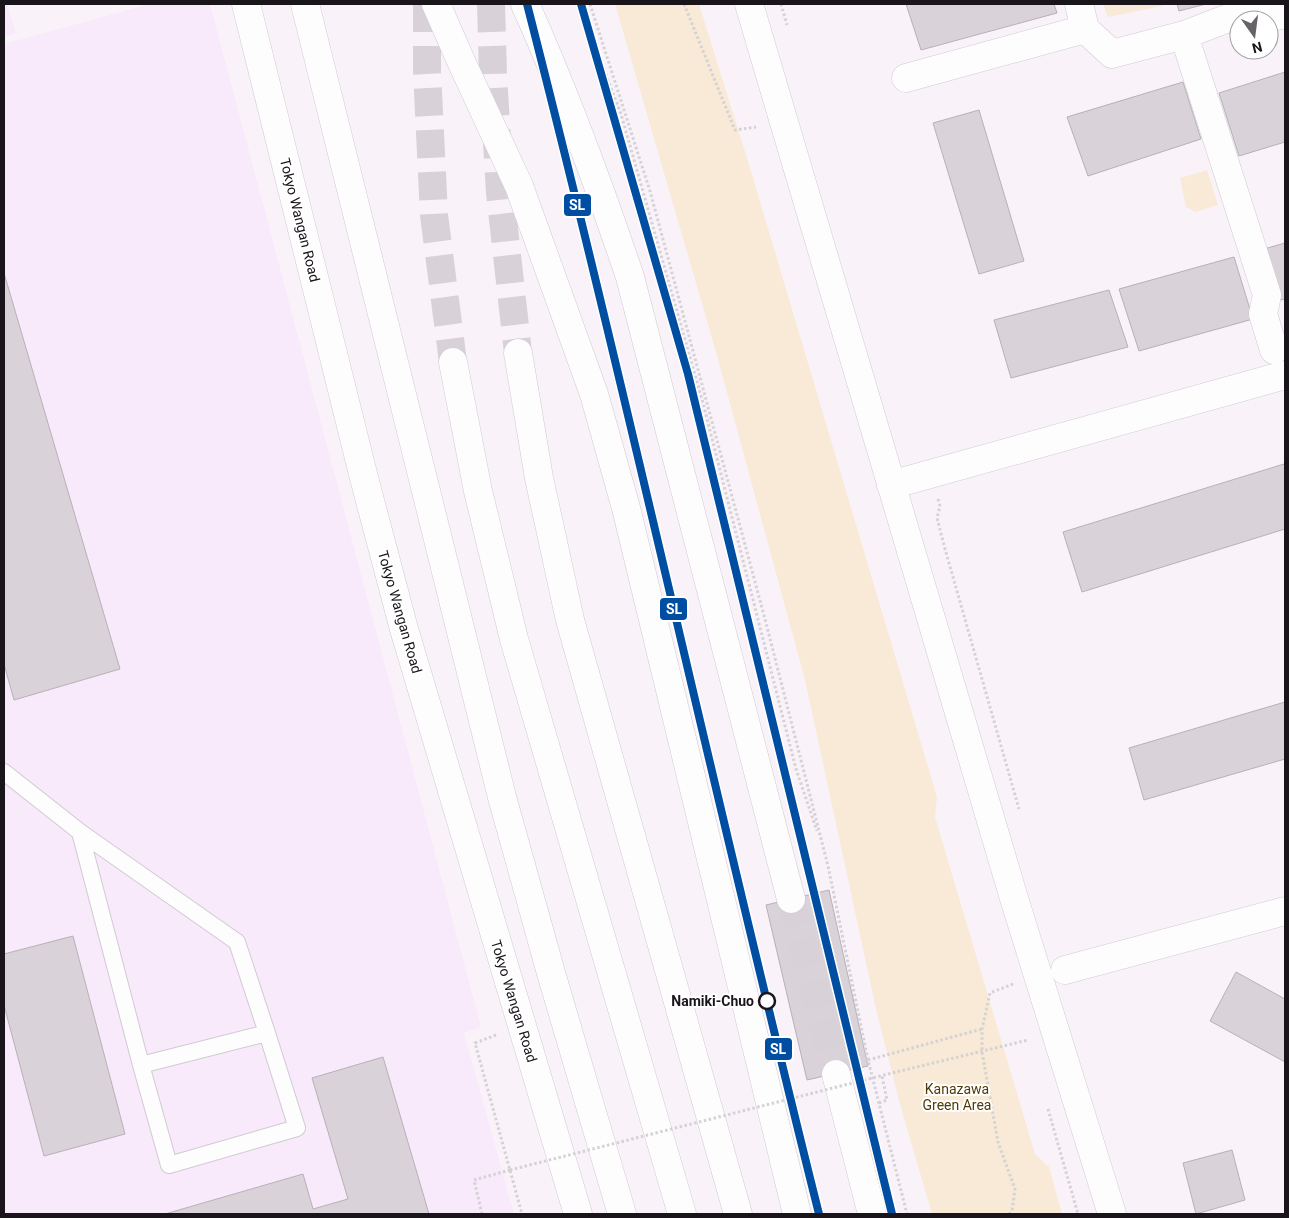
<svg xmlns="http://www.w3.org/2000/svg" width="1289" height="1218" viewBox="0 0 1289 1218" font-family="Roboto,sans-serif">
<style>
.built{fill:#f8e9fb}
.green{fill:#f8ead7}
.building{fill:#d9d3d9;stroke:#b6b1b7}
.lines{fill:none;stroke-linecap:round;stroke-linejoin:round}
.highway-tunnel{stroke:#d8d2d8;stroke-width:28;stroke-dasharray:28 14;stroke-linecap:butt}
.lane-casing{stroke:#d0cad1;stroke-width:18}
.street-casing{stroke:#d0cad1;stroke-width:29}
.secondary-casing{stroke:#d0cad1;stroke-width:29}
.highway-casing{stroke:#d0cad1;stroke-width:29}
.path{stroke:#d4d2d4;stroke-width:3;stroke-dasharray:2.5 2.5;stroke-linecap:butt}
.lane{stroke:#fefdfe;stroke-width:16}
.street{stroke:#fefdfe;stroke-width:28}
.secondary{stroke:#fefdfe;stroke-width:28}
.highway{stroke:#fefdfe;stroke-width:28}
.path-bridge{stroke:#d4d2d4;stroke-width:3;stroke-dasharray:2.5 2.5;stroke-linecap:butt}
.rail-1-casing{stroke:#fff;stroke-width:11}
.rail-1{stroke:#004ea2;stroke-width:8}
.stop-dot{fill:#fff;stroke:#1a141b;stroke-width:2.5}
.labels{text-anchor:middle;stroke-width:4;stroke-linejoin:round;paint-order:stroke}
.street-label{font-size:14px;fill:#1a141b;stroke:#fff}
.stop-label{font-size:14px;font-weight:bold;fill:#1a141b;stroke:#fff;text-anchor:end}
.park-label{font-size:14px;fill:#503b06;stroke:#fff}
.line-badge{stroke:#fff;stroke-width:2}
.badge-label{font-size:14px;text-anchor:middle;font-weight:bold;fill:#fff}
</style>
<rect width="100%" height="100%" fill="#f9f3f9"/>
<path class="built" d="M4 4H7L16 33 4 37Z
M150 4H210L481 1027 464 1033 514 1214H4V44Z"/>
<path class="green" d="M615 4H699L750 168 937 797 935 817 1035 1154 1049 1167 1062 1214H932L901 1108 876 1009 805 680 716 352Z
M1103 4H1161L1162 6 1108 17Z
M1207 170 1218 205 1196 212 1186 207 1180 178Z"/>
<path class="building" d="M906 4H1054L1057 13 921 50Z
M1177 4H1206L1179 11Z
M1285 72V142L1239 156 1219 93Z
M1183 82 1201 139 1088 176 1067 117Z
M979 110 1024 261 979 274 933 123Z
M1285 243V299L1281 300 1264 249Z
M1234 257 1253 319 1139 351 1119 289Z
M4 273 120 669 14 700 4 664Z
M1109 290 1128 347 1011 378 994 320Z
M1284 464 1285 469V529L1082 592 1063 532Z
M1285 702V759L1144 800 1129 748Z
M829 890 868 1066 807 1080 766 905Z
M73 936 125 1134 44 1156 4 1005V954Z
M1236 972 1285 999V1062L1210 1021Z
M383 1057 429 1214H165L303 1174 313 1209 348 1199 312 1078Z
M1232 1150 1245 1200 1196 1214 1183 1163Z"/>
<g class="lines">
<path class="highway-tunnel" d="M427 4V71L434 215 453 362
M491 4 493 74 500 193 518 353
M791 899 836 1074"/>
<defs>
<path id="lane" d="M4 772 80 832
M80 832 237 942 267 1033 141 1065Z
M141 1065 169 1165 297 1128 267 1033"/>
<path id="street" d="M1079 4 1085 29
M906 78 1085 29 1112 54 1184 35
M1274 350 1263 314 1267 295 1184 35 1242 13 1276 16 1285 14
M891 485 1285 375
M1065 970 1285 911"/>
<path id="secondary" d="M749 4 1013 895 1112 1214"/>
<path id="highway" d="M246 4 364 478 404 629 578 1214
M305 4 502 797 551 973 622 1214
M436 4 461 61 519 186 594 394 626 508 797 1214
M525 4C565 93 599 185 630 277L791 899
M518 353 539 478 570 620 738 1214
M453 362 478 491 514 639 682 1214
M836 1074 872 1214"/>
</defs>
<use href="#lane" class="lane-casing"/>
<use href="#street" class="street-casing"/>
<use href="#secondary" class="secondary-casing"/>
<use href="#highway" class="highway-casing"/>
<path class="path" d="M579 4 621 114 703 403 796 769 817 831
M590 4 650 191 765 619 828 866 868 1060 907 1214
M684 4 735 130 756 127
M781 4 787 25
M938 499 940 506 937 518 945 549 1019 809
M496 1035 475 1043 522 1214
M868 1060 982 1029
M888 1074 1028 1040
M879 1103 887 1100 882 1076
M1048 1109 1078 1214
M482 1214 474 1180 510 1170
M1009 1214 1012 1211 1015 1189 998 1142 982 1052V1029L990 993 1013 984"/>
<use href="#lane" class="lane"/>
<use href="#street" class="street"/>
<use href="#secondary" class="secondary"/>
<use href="#highway" class="highway"/>
<path class="path-bridge" d="M510 1170 888 1074"/>
<defs>
<path id="rail-1" d="M527 4C630 406 718 812 819 1214
M581 4 688 374 892 1214"/>
</defs>
<use href="#rail-1" class="rail-1-casing"/>
<use href="#rail-1" class="rail-1"/>
</g>
<circle class="stop-dot" cx="767" cy="1001" r="8"/>
<g class="labels">
<g class="street-label">
<text transform="translate(300 220) rotate(76)" y="5">Tokyo Wangan Road</text>
<text transform="translate(400 612) rotate(74)" y="5">Tokyo Wangan Road</text>
<text transform="translate(514 1001) rotate(73)" y="5">Tokyo Wangan Road</text>
</g>
<g class="stop-label">
<text x="754" y="1006">Namiki-Chuo</text>
</g>
<g class="park-label">
<text x="957" y="1094">Kanazawa<tspan x="957" dy="16">Green Area</tspan></text>
</g>
</g>
<g class="line-badge">
<rect x="563" y="193" width="29" height="24" rx="5" fill="#004ea2"/>
<rect x="659" y="597" width="29" height="24" rx="5" fill="#004ea2"/>
<rect x="764" y="1037" width="29" height="24" rx="5" fill="#004ea2"/>
</g>
<g class="badge-label">
<text x="577" y="210">SL</text>
<text x="674" y="614">SL</text>
<text x="778" y="1054">SL</text>
</g>
<rect width="1289" height="1218" fill="none" stroke="#1a141b" stroke-width="10"/>
<g transform="translate(1254 35) rotate(166)"><circle r="24" fill="#ffffff" stroke="#a3a1a4"/>
<path d="M0-4L9 19L0 12L-9 19Z" fill="#686269"/>
<text y="-8" font-size="14" font-weight="bold" text-anchor="middle" fill="#1a141b">N</text>
</g>
</svg>
